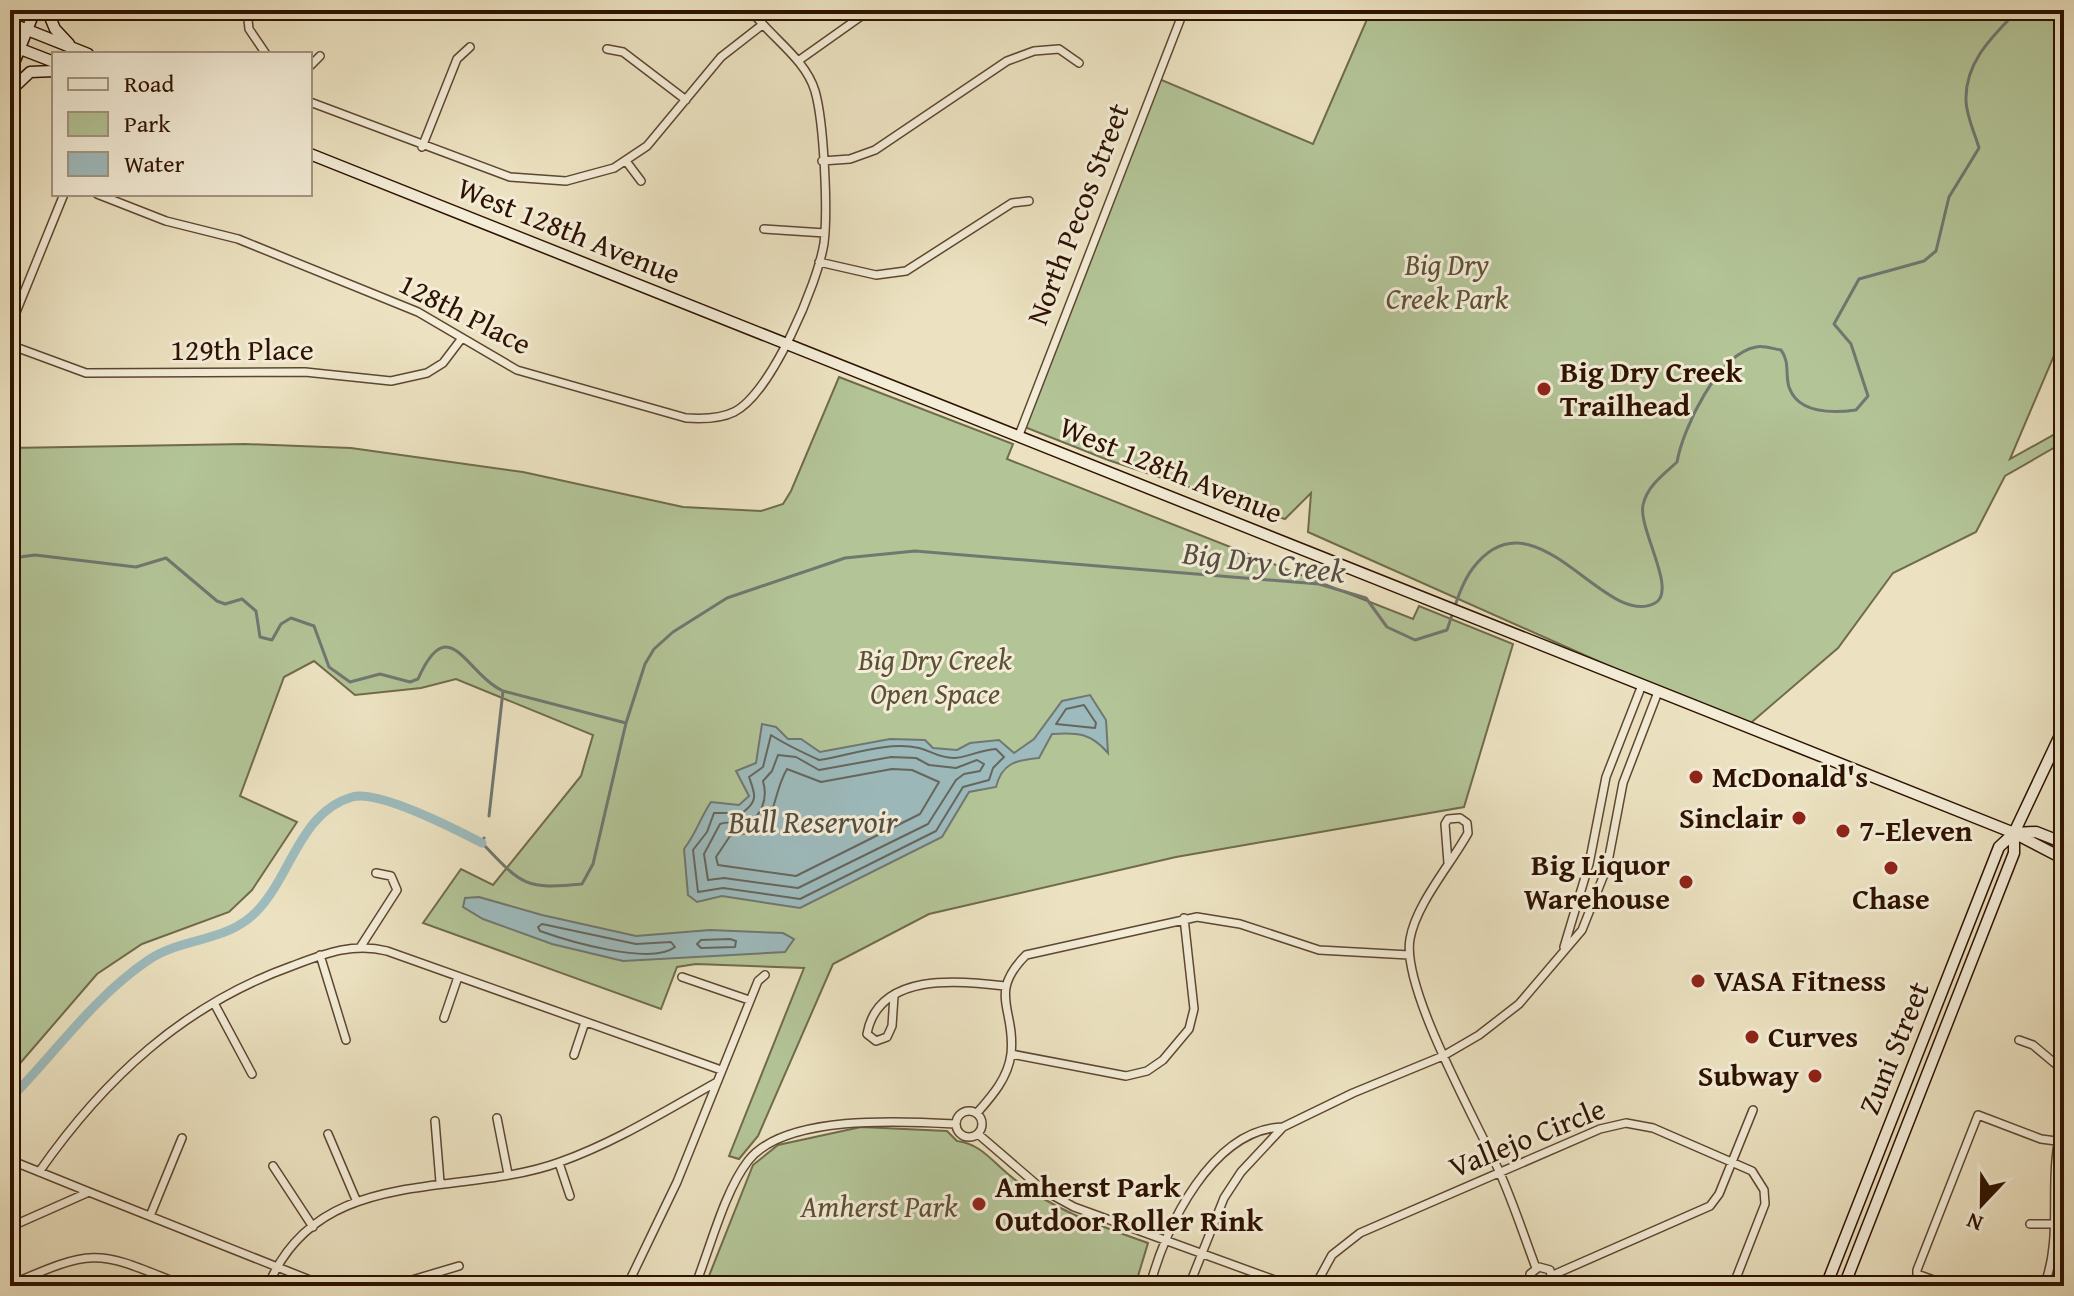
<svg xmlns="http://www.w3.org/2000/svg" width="2074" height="1296" viewBox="0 0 2074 1296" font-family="'Gentium Book Plus',serif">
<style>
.green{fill:#b3c497;stroke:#706b4c;stroke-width:2}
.water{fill:#9dbbbd;stroke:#717771;stroke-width:2}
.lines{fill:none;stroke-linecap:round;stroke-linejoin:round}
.shore{stroke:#66665e;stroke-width:2}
.stream{stroke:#717771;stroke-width:3}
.canal{stroke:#9dbbbd;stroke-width:9}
.minor-casing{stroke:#5e4630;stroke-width:10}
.secondary-casing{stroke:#2e1200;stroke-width:13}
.minor{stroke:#f3ecd7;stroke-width:7}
.secondary{stroke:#f3ecd7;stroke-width:10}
.poi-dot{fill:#8f2418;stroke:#f3ecd7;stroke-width:3}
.labels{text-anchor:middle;stroke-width:6;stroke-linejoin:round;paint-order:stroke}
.street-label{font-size:30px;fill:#2e1200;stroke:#f3ecd7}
.park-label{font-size:30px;font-style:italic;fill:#5d5035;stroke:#f3ecd7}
.poi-label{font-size:30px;font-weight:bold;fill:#2e1200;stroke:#f3ecd7;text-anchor:start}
.water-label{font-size:32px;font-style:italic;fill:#554d42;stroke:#f3ecd7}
</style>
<rect width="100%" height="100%" fill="#ece2c1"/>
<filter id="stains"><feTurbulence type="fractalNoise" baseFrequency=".0025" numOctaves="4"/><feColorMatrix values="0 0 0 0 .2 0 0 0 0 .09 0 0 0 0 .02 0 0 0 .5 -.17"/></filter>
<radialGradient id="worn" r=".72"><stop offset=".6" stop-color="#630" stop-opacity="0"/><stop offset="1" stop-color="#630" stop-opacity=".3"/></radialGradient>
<path class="green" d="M1371 10H2064V332L2010 459 2064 429V442L2005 476 1976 532 1893 573 1838 648 1746 727 1308 532 1311 493 1285 519 1108 460 1022 426 1157 78 1313 144Z
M839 377 1013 444 1007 459 1413 619 1419 606 1513 644 1464 807 1176 857 929 914 833 964 758 1136 739 1159 729 1156 804 968 696 964 677 967 661 1009 423 923 461 869 493 885 581 776 593 735 456 679 421 688 355 695 314 661 284 677 240 796 297 822 252 890 229 912 142 944 97 974 10 1075V448L245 444 351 448 523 472 683 507 761 511 783 504 791 491Z
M861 1127 947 1131 957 1141C980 1144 990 1159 1008 1174 1050 1209 1097 1225 1148 1243L1135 1286H705L753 1165 778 1145Z"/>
<path class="water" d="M1090 695 1106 720 1108 753C1091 733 1077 732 1052 734L1039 758C1016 760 1002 763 996 787L969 792 942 837 800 908 722 896 697 902 688 895 684 849C697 832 700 818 711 802L739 805 749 796 736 771 756 763 762 724 776 727 788 739H801L820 752 890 739 925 740 933 748 957 750 970 743 999 740 1014 753 1034 739 1062 701Z
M479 897 542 915 636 936 710 930 783 933 794 939 785 952 623 961 552 944 483 919 463 907 465 898Z"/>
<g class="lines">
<path class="shore" d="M1084 705 1096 723 1095 728 1056 724 1066 709Z
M771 735C786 745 802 752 819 760 851 755 887 741 919 748 932 751 936 757 954 758 964 758 981 750 996 749L1004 757 993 768 989 780 963 787 936 831 800 899 723 888 698 892 693 850 707 832 714 813H742C759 801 755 794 749 777L763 767Z
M778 755 796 757 819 770 891 757 916 758 929 765 956 768 977 760 984 764 980 771 964 774 956 780 928 824 798 888 724 878 708 880 704 854 720 824C727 821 732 823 740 823 762 822 768 798 763 781L772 771Z
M787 769 821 782 892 769 912 770 939 782 920 814 796 876 718 865 716 857 730 836C782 831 768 802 787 769Z
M542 924 636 944 671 942 675 947C651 966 568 941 540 931L538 927Z
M730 939 736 941 735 947 701 948 697 944 701 940Z"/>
<path class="stream" d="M10 551 20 557 35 555 136 567 166 558 217 601 225 604 242 599 256 611 260 637 272 640 281 624 291 618 314 626 329 667 350 682 380 674 410 682 418 679C449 609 465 673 503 691L489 816
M503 691 626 723
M484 838 482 843C521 884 524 890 582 884L593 864 626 723 645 664 654 649 673 632 727 598 845 558 915 551 1319 584 1366 598 1387 627 1415 640 1447 630C1454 610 1460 585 1473 568 1535 487 1605 631 1655 603 1678 591 1638 529 1643 505 1647 486 1664 474 1677 462 1683 428 1718 354 1756 347 1763 345 1774 349 1781 350 1790 362 1785 374 1789 387 1798 414 1834 413 1856 410L1868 396 1851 344 1834 324 1859 279 1924 261 1936 251 1949 197 1979 148C1975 134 1966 115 1966 100 1965 61 1994 35 2018 10"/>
<path class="canal" d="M10 1099C56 1052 93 998 147 961 181 937 227 943 257 911 291 876 300 812 352 797 378 789 457 830 482 843"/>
<defs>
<path id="minor" d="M247 10 249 29 266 54
M607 49 623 52 686 100
M798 61 870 10
M310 66 320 56
M310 102 510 177 566 181 614 168 647 146 721 57 762 25
M422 147 457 59 470 47
M626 161 641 181
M822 161 850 159 875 150 1007 61 1034 51 1059 49 1079 63
M97 194 166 221 238 239 418 312 517 370 686 418C701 419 720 419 734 412 771 394 818 283 824 243 828 210 824 122 815 91 805 58 770 37 751 10
M764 229 825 233
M819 262 876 275 906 271 1012 203 1029 201
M10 327 64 194
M10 345 86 373 305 372 391 381 427 373 443 363 462 338
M1019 435 1184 10
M1448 863 1445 824 1448 819 1460 818 1467 823 1468 833C1451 864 1416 904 1410 939 1401 988 1477 1122 1499 1171 1513 1202 1524 1236 1536 1268
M361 946 397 890 391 876 376 873
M1564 947 1589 864 1606 777 1642 685
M320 955 346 1040
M682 977 749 1000
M894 996 892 1026 887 1037 876 1041 867 1034C878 972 959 980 1005 986
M214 1003 252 1074
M444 1018 458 977
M2019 1040 2033 1045 2064 1071
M1011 1054 1126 1076 1147 1071 1163 1060 1189 1029 1194 1009 1184 918
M574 1055 585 1022
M956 1124a13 13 0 1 1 26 0a13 13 0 1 1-26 0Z
M977 1113C992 1096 1008 1078 1011 1054 1016 1009 987 994 1026 955L1197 917 1240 924 1319 950 1409 955
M497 1118 508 1174
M435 1121 440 1182
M328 1134 357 1202
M978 1134 1043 1190 1074 1207 1291 1286
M10 1160 89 1192
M559 1163 570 1196
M273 1166 313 1227
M39 1172C104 1079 183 1005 292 966 324 954 353 942 387 951L721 1070
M150 1216 182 1138
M2030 1224H2055
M10 1227 89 1192 325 1286
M1553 1275 1710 1206 1719 1194 1753 1110
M525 1283 537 1286
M10 1285C98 1246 97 1251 185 1286
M268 1286C319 1162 460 1199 560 1162 616 1142 665 1111 717 1082
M392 1286 459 1266
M627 1286 677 1182 758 981 765 975
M695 1286C710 1249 724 1192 748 1161 784 1114 903 1121 956 1124
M1150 1286C1165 1227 1212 1129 1283 1127
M1189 1286 1224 1198 1241 1172 1283 1127 1353 1093 1443 1056 1479 1035 1519 1004 1582 930 1607 867 1623 783 1658 692
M1315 1286 1332 1255 1360 1233 1600 1129 1626 1123 1653 1128 1752 1171 1764 1190 1765 1204 1733 1286
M1530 1286V1274L1539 1267 1550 1270 1553 1286
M1950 1286 1917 1274V1270L1978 1115 2041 1139 2064 1142
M2044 1286C2065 1233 2045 1174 2064 1121"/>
<path id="secondary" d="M47 10 55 29 69 44
M10 23 88 54
M10 45 54 62
M10 73 35 10
M10 91 30 72 54 71
M310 154 2014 833 2064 859
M2014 833 2036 832 2064 843
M1826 1286 1999 847 2014 833 2064 727
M1844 1286 2014 853V833"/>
</defs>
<use href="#minor" class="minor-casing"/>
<use href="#secondary" class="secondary-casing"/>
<use href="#minor" class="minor"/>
<use href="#secondary" class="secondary"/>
</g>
<g class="poi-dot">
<circle cx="1544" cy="389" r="8"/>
<circle cx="1696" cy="777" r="8"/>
<circle cx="1799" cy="818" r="8"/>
<circle cx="1843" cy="831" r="8"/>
<circle cx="1891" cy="868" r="8"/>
<circle cx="1686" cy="882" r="8"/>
<circle cx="1698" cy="981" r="8"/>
<circle cx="1752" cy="1037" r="8"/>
<circle cx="1815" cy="1076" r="8"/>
<circle cx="979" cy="1204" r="8"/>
</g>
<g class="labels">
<g class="street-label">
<text transform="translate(1078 214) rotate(-69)" y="10">North Pecos Street</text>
<text transform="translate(569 231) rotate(22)" y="10">West 128th Avenue</text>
<text transform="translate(465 314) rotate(27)" y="10">128th Place</text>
<text x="242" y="360">129th Place</text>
<text transform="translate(1171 470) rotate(22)" y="10">West 128th Avenue</text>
<text transform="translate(1894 1048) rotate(-68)" y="10">Zuni Street</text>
<text transform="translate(1527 1138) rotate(-22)" y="10">Vallejo Circle</text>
</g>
<g class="park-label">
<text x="1447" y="275">Big Dry<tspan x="1447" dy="34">Creek Park</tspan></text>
<text x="935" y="670">Big Dry Creek<tspan x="935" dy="34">Open Space</tspan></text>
<text x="879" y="1217">Amherst Park</text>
</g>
<g class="poi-label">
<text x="1560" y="382">Big Dry Creek<tspan x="1560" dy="34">Trailhead</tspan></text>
<text x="1712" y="787">McDonald's</text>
<text x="1783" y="828" text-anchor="end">Sinclair</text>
<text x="1859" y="841">7-Eleven</text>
<text x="1670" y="875" text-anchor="end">Big Liquor<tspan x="1670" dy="34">Warehouse</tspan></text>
<text x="1891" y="909" text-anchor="middle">Chase</text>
<text x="1714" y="991">VASA Fitness</text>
<text x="1768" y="1047">Curves</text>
<text x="1799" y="1086" text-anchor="end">Subway</text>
<text x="995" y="1197">Amherst Park<tspan x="995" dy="34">Outdoor Roller Rink</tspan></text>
</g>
<g class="water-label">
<text transform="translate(1264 562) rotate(7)" y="11">Big Dry Creek</text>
<text x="813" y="833">Bull Reservoir</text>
</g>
</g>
<rect width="2074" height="1296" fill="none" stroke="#ece2c1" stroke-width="40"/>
<rect x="12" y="12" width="2050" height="1272" fill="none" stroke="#2e1200" stroke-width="4"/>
<rect x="20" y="20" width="2034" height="1256" fill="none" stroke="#2e1200" stroke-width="2"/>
<rect x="52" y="52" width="260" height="144" fill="#f3ecd7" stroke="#a49581" stroke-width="2"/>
<rect x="68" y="78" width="40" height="12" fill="#f3ecd7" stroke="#a49581" stroke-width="2"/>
<text x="124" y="92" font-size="24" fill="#2e1200">Road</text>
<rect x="68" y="112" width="40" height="24" fill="#b3c497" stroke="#a49581" stroke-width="2"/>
<text x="124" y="132" font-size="24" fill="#2e1200">Park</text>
<rect x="68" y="152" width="40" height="24" fill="#9dbbbd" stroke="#a49581" stroke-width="2"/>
<text x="124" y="172" font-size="24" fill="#2e1200">Water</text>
<g transform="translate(1982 1204) rotate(202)" stroke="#f3ecd7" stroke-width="6" paint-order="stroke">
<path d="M0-6L14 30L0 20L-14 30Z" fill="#2e1200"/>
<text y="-12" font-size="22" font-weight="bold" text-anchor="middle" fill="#2e1200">N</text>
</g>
<rect width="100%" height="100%" filter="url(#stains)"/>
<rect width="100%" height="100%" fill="url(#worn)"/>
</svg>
